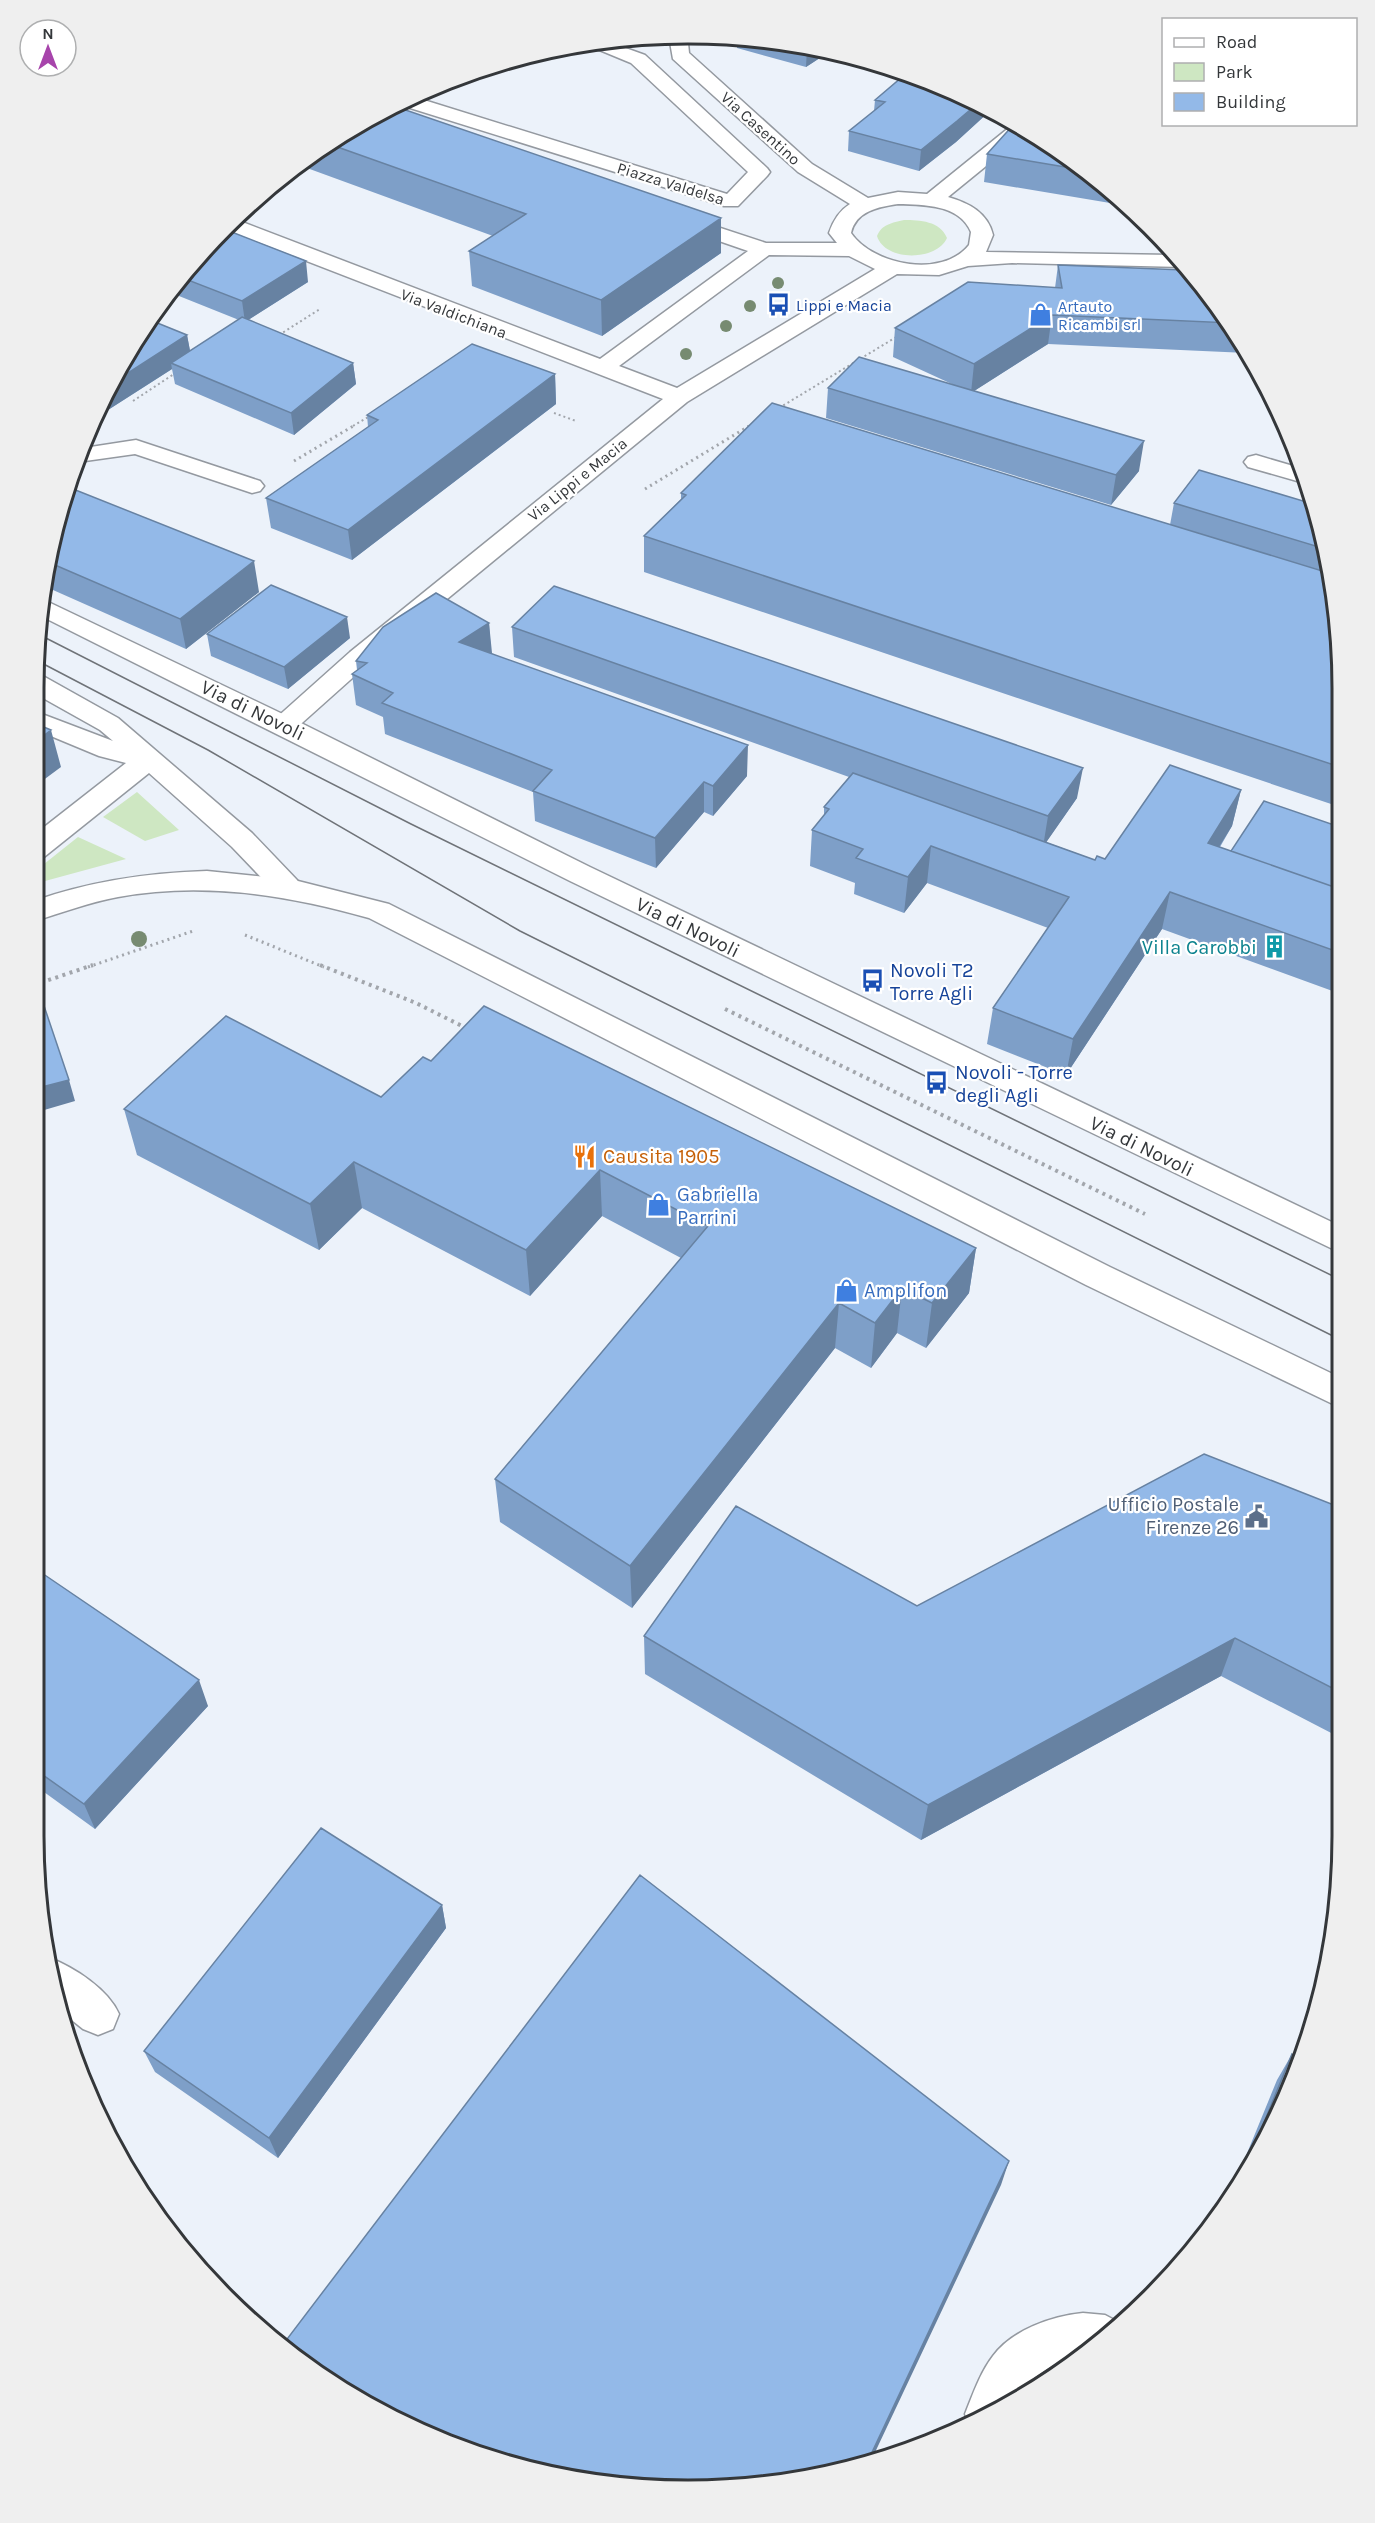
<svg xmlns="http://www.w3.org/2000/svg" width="1375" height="2523" viewBox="0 0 1375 2523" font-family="Karla,sans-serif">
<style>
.green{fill:#cee7c2}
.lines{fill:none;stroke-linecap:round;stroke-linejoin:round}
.lane-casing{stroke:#9499a0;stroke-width:3}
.street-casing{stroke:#9499a0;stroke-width:3}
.secondary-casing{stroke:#9499a0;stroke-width:3}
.path-far2{stroke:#a2a6ac;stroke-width:2;stroke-dasharray:2 3;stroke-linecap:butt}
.path-far1{stroke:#a2a6ac;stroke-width:3;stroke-dasharray:2 4;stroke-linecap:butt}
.path{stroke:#a2a6ac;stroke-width:4;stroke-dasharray:3 4.5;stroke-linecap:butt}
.lane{fill:#fff;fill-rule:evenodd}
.street{fill:#fff;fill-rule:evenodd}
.secondary{fill:#fff;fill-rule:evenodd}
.tram{stroke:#6f7378;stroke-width:1.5}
.tree{fill:#778b71}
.wall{fill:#7e9fc8}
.shaded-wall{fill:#6782a2}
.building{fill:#93b9e8;stroke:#6782a2;stroke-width:1.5}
.labels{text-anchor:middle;stroke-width:4.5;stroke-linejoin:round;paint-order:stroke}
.far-street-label{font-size:16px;fill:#34373a;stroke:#fff}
.far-transit-label{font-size:16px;fill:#164399;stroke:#fff;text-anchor:start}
.far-shop-label{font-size:16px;fill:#366cbe;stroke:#fff;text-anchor:start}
.street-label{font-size:20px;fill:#34373a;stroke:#fff}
.culture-label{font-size:20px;fill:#0d838f;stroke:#fff;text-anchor:end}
.transit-label{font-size:20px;fill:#164399;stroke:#fff;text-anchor:start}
.food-label{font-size:20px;fill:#c56008;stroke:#fff;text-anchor:start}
.shop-label{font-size:20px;fill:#366cbe;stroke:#fff;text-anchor:start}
.service-label{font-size:20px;fill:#4e5e75;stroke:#fff;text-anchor:end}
.rim{fill:none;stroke:#34373a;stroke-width:3}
</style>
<rect width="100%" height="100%" fill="#ecf2fa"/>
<path class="green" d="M904 220C920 220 940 221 947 238 937 261 885 262 877 236 882 224 892 223 904 220Z
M137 792 179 830 145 841 103 817Z
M78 837 126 859 34 884V872Z"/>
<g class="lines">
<defs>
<path id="lane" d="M34 674 43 676 118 718 252 833 297 880 301 887 297 894 287 897 277 894 232 847 149 773 44 857 34 859V835L126 763 99 756 34 729V711L113 741 100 730 34 693Z"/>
<path id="street" d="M675 35 693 36 688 43 689 53 812 164 868 198 898 192 927 194 1016 122 1029 131 948 197C969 203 988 213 993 235L986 252 1172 255 1182 267 1012 263 968 266 939 275 897 274 687 402 368 664 293 731 284 733 275 731 271 725 275 719 350 652 663 399 224 229 237 220 600 359 748 251 670 224 667 220 670 216H684L766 243H837L829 233C833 221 839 211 850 204L798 172 673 59 670 42ZM898 204C924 205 959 204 971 232L969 245C942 279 873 265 851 233 856 211 878 207 898 204ZM769 255 849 256 875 269 677 388 619 366Z
M606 41 645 55 767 168 770 172 767 176 738 206H724L394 103 411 96 727 194 748 172 631 63 585 44Z
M136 440 260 481 264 486 260 491 252 493 135 454 78 462 84 448Z
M1256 455 1300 468 1304 483 1248 467 1244 462 1248 457Z
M50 1958C75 1968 108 1989 119 2014L113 2029 98 2035 83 2029 58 2009 46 1963 45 1960Z
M1083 2313 1105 2315 1122 2324 1078 2359 1053 2365 1034 2378 1020 2396 969 2424 965 2414C973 2394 980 2373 993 2356 1012 2330 1052 2316 1083 2313Z"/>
<path id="secondary" d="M42 599 293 719 590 867 1338 1225 1339 1252 570 881 39 615Z
M207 871 294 880 389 904 1110 1267 1339 1377V1407L1086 1285 369 918C288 895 202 881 118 897 89 902 62 913 34 921V901C91 881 146 873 207 871Z"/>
</defs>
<use href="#lane" class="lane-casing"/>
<use href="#street" class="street-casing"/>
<use href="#secondary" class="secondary-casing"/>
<path class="path-far2" d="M279 335 320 309
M133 401 177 372
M779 408 898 336
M554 413 576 421
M353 426 370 416"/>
<path class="path-far1" d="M294 461 355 425
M645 489 749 426
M245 935 324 967
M88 967 193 931"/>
<path class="path" d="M320 965 416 1003 468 1029
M34 985 93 965
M725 1009 1145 1214"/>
<use href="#lane" class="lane"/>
<use href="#street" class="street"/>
<use href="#secondary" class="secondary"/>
<path class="tram" d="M36 633 411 824 1339 1279
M34 659 208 750 520 931 1339 1339"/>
</g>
<g class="tree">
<circle cx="778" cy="283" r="6"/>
<circle cx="750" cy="306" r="6"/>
<circle cx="726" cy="326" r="6"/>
<circle cx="686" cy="354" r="6"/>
<circle cx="139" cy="939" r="8"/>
</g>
<path class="wall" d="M737 37 773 39 829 52 806 67 737 48Z
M908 72 991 110 956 142 919 171 848 151 849 131 874 111 875 100Z
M391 105 721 253 602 336 472 286 469 251 493 236 296 164Z
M1018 123 1119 196 1128 206 984 182 987 154Z
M195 256 308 282 248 320 353 363 356 384 294 435 175 384 172 369 97 417 121 361 187 335 190 351 239 320 169 292Z
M1058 265 1232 324 1247 353 1048 344 974 391 1139 471 1111 505 826 418 828 388 954 385 893 357 895 328 1055 288Z
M555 374 556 404 352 560 271 528 266 498 368 427 367 415Z
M681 493 1336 602 1337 806 644 572V536L681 499Z
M1174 503H1310L1329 573 1170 525Z
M55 518 259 592 186 649 44 586Z
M489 623 491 653 747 776 713 816 704 812 656 868 535 821 533 792 385 734 383 717 356 705 352 674 357 670 356 661Z
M512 627 1077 798 1046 842 1095 860 1105 859 1241 790 1232 826 1220 847 1231 851 1337 826 1338 993 1162 929 1066 1075 987 1044 993 1008 1048 928 927 883 904 913 854 894 855 883 810 866 812 830 824 815V807L849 777 514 657Z
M207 634 350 638 288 689 211 656Z
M431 1061 976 1248 969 1293 926 1348 897 1333 871 1368 835 1348 632 1608 500 1522 495 1479 681 1258 602 1216 530 1296 362 1208 319 1250 137 1155 124 1109 381 1097Z
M1339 1507 1340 1730 1337 1736 1221 1676 921 1840 645 1674 644 1636 917 1606Z
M33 1567 208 1706 95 1829 33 1784Z
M442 1905 446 1928 278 2158 155 2072 144 2051Z
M1292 2054 1254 2162 1225 2207 1277 2080Z"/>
<path class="shaded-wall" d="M807 47 829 52 806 67Z
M977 104 991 110 956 142 919 171 921 150Z
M721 218V253L602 336 601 300Z
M306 261 308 282 245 322 242 301Z
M1052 315 1048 344 971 393 974 364Z
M187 335 191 356 171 363 172 369 97 417 111 384Z
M353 363 356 384 294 435 291 413Z
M555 374 556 404 352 560 348 530Z
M1144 441 1139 471 1111 505 1116 475Z
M254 561 259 592 186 649 180 619Z
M347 617 350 638 288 689 284 667Z
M489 623 492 653 462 672 459 642Z
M51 730 61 767 34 787V743Z
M748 745 747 776 713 816V786Z
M1083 768 1077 798 1043 847 1048 816Z
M704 782V812L656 868 655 838Z
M1241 790 1232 826 1199 879 1208 843Z
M931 846 927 883 904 913 908 877Z
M1170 892 1162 929 1066 1075 1073 1039Z
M69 1080 75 1101 34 1113V1089Z
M354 1162 362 1208 319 1250 310 1204Z
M600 1170 602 1216 530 1296 526 1250Z
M976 1248 969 1293 926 1348 932 1303Z
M902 1288 897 1333 871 1368 875 1323Z
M839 1303 835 1348 632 1608 630 1566Z
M1235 1638 1221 1676 921 1840 928 1805Z
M199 1680 208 1706 95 1829 84 1804Z
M442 1905 446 1928 278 2158 269 2138Z
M1009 2161 1001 2185 870 2463 866 2465Z"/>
<path class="building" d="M908 72 977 104 957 121 921 150 849 131 885 102 875 100Z
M391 105 721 218 601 300 469 251 526 214 329 144Z
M1015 123H1018L1083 170 987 154Z
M224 229 306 261 242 301 180 277 195 256Z
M1058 265 1184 270 1231 323 1052 315 974 364 895 328 968 282 1062 288Z
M242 317 353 363 291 413 171 363Z
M150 320 187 335 111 384 121 361Z
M472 344 555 374 348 530 266 498 378 420 367 415Z
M859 357 1144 441 1116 475 828 388Z
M772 403 1329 573 1336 602 1337 766 644 536 686 495 681 493Z
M1199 470 1310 503 1322 548 1174 503Z
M68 487 254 561 180 619 48 562 55 518Z
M271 585 347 617 284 667 207 634Z
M554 586 1083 768 1048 816 512 627Z
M436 593 489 623 459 642 748 745 713 786 704 782 655 838 533 791 552 770 382 703 393 693 352 674 367 663 356 661 383 627Z
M34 723 51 730 34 743Z
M1170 765 1241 790 1208 843 1337 888 1338 952 1170 892 1073 1039 993 1008 1069 897 931 846 908 877 856 858 863 849 812 830 829 809 824 807 853 773 1095 860 1097 856 1105 859Z
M1264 801 1337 826V888L1231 851Z
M37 985 69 1080 34 1089V986Z
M484 1006 976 1248 932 1303 902 1288 875 1323 839 1303 630 1566 495 1479 708 1226 600 1170 526 1250 354 1162 310 1204 124 1109 226 1016 381 1097 423 1057 431 1061Z
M1204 1454 1339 1507 1340 1692 1235 1638 928 1805 644 1636 736 1506 917 1606Z
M33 1567 199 1680 84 1804 33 1768Z
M321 1828 442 1905 269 2138 144 2051Z
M640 1875 1009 2161 866 2465 857 2468 731 2489H644L518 2468 437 2440 324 2380 281 2347Z
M1292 2054 1298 2058 1254 2162 1236 2191Z"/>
<defs>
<symbol id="bus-bare" viewBox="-9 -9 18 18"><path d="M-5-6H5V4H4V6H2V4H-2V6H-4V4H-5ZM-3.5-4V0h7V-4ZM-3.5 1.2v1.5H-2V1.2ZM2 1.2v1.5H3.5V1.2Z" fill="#1a4fb4" stroke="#fff" stroke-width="2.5" paint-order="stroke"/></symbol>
<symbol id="shop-bare" viewBox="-9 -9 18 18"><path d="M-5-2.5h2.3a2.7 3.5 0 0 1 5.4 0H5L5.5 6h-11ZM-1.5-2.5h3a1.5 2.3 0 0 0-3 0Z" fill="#3f7fe0" stroke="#fff" stroke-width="2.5" paint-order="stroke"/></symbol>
<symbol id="building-bare" viewBox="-9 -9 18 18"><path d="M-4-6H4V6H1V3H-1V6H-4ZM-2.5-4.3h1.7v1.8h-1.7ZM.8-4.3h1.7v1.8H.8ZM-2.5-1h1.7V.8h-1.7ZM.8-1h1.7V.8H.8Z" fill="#0f9aa8" stroke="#fff" stroke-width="2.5" paint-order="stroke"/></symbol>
<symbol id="restaurant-bare" viewBox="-9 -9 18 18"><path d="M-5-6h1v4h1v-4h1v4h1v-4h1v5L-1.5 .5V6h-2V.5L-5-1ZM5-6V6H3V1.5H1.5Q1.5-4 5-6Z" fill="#e8710a" stroke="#fff" stroke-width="2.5" paint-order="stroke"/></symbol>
<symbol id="civic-bare" viewBox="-9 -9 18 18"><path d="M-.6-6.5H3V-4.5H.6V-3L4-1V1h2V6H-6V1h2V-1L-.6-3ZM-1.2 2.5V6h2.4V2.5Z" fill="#5c6f8a" stroke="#fff" stroke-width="2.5" paint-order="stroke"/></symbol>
</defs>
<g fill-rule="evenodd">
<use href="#bus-bare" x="762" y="288" width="33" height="33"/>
<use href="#shop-bare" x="1024" y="298" width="33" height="33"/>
<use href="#building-bare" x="1258" y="930" width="33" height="33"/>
<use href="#bus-bare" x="856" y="964" width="33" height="33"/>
<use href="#bus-bare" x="920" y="1066" width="33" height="33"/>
<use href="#restaurant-bare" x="568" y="1140" width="33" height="33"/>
<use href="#shop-bare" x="642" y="1188" width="33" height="33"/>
<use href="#shop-bare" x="830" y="1274" width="33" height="33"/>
<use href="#civic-bare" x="1240" y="1500" width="33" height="33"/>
</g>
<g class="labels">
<g class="far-street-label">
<text transform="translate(761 128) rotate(42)" y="6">Via Casentino</text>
<text transform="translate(671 183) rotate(17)" y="6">Piazza Valdelsa</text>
<text transform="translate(454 313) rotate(21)" y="6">Via Valdichiana</text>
<text transform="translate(577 479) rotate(-39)" y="6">Via Lippi e Macia</text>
</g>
<g class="far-transit-label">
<text x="796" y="311">Lippi e Macia</text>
</g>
<g class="far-shop-label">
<text x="1058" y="312">Artauto<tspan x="1058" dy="18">Ricambi srl</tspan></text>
</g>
<g class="street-label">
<text transform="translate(253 710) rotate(26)" y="7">Via di Novoli</text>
<text transform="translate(688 927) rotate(26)" y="7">Via di Novoli</text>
<text transform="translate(1142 1146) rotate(26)" y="7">Via di Novoli</text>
</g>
<g class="culture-label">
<text x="1257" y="954">Villa Carobbi</text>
</g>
<g class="transit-label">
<text x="890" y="977">Novoli T2<tspan x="890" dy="23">Torre Agli</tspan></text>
<text x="955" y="1079">Novoli - Torre<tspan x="955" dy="23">degli Agli</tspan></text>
</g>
<g class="food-label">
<text x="603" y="1163">Causita 1905</text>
</g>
<g class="shop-label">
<text x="677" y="1201">Gabriella<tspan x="677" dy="23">Parrini</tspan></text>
<text x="864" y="1297">Amplifon</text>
</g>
<g class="service-label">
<text x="1239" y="1511">Ufficio Postale<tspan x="1239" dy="23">Firenze 26</tspan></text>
</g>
</g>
<path d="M0 0H1375V2523H0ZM688 44H688A644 644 0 0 1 1332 688V1836A644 644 0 0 1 688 2480H688A644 644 0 0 1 44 1836V688A644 644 0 0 1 688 44Z" fill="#efefef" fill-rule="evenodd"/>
<path class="rim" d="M688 44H688A644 644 0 0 1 1332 688V1836A644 644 0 0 1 688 2480H688A644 644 0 0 1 44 1836V688A644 644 0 0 1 688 44Z"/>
<rect x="1162" y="18" width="195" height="108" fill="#ffffff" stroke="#aeafb0" stroke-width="1.5"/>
<rect x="1174" y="38" width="30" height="9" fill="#ffffff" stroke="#aeafb0" stroke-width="1.5"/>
<text x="1216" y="48" font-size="18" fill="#34373a">Road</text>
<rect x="1174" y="63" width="30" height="18" fill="#cee7c2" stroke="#aeafb0" stroke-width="1.5"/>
<text x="1216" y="78" font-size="18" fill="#34373a">Park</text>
<rect x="1174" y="93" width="30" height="18" fill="#93b9e8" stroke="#aeafb0" stroke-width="1.5"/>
<text x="1216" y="108" font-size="18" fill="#34373a">Building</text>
<g transform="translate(48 48)"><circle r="28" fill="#ffffff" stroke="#aeafb0" stroke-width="1.5"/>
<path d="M0-4.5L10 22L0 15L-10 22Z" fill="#a744ab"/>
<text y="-9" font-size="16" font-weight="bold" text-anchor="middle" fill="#34373a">N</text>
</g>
</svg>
